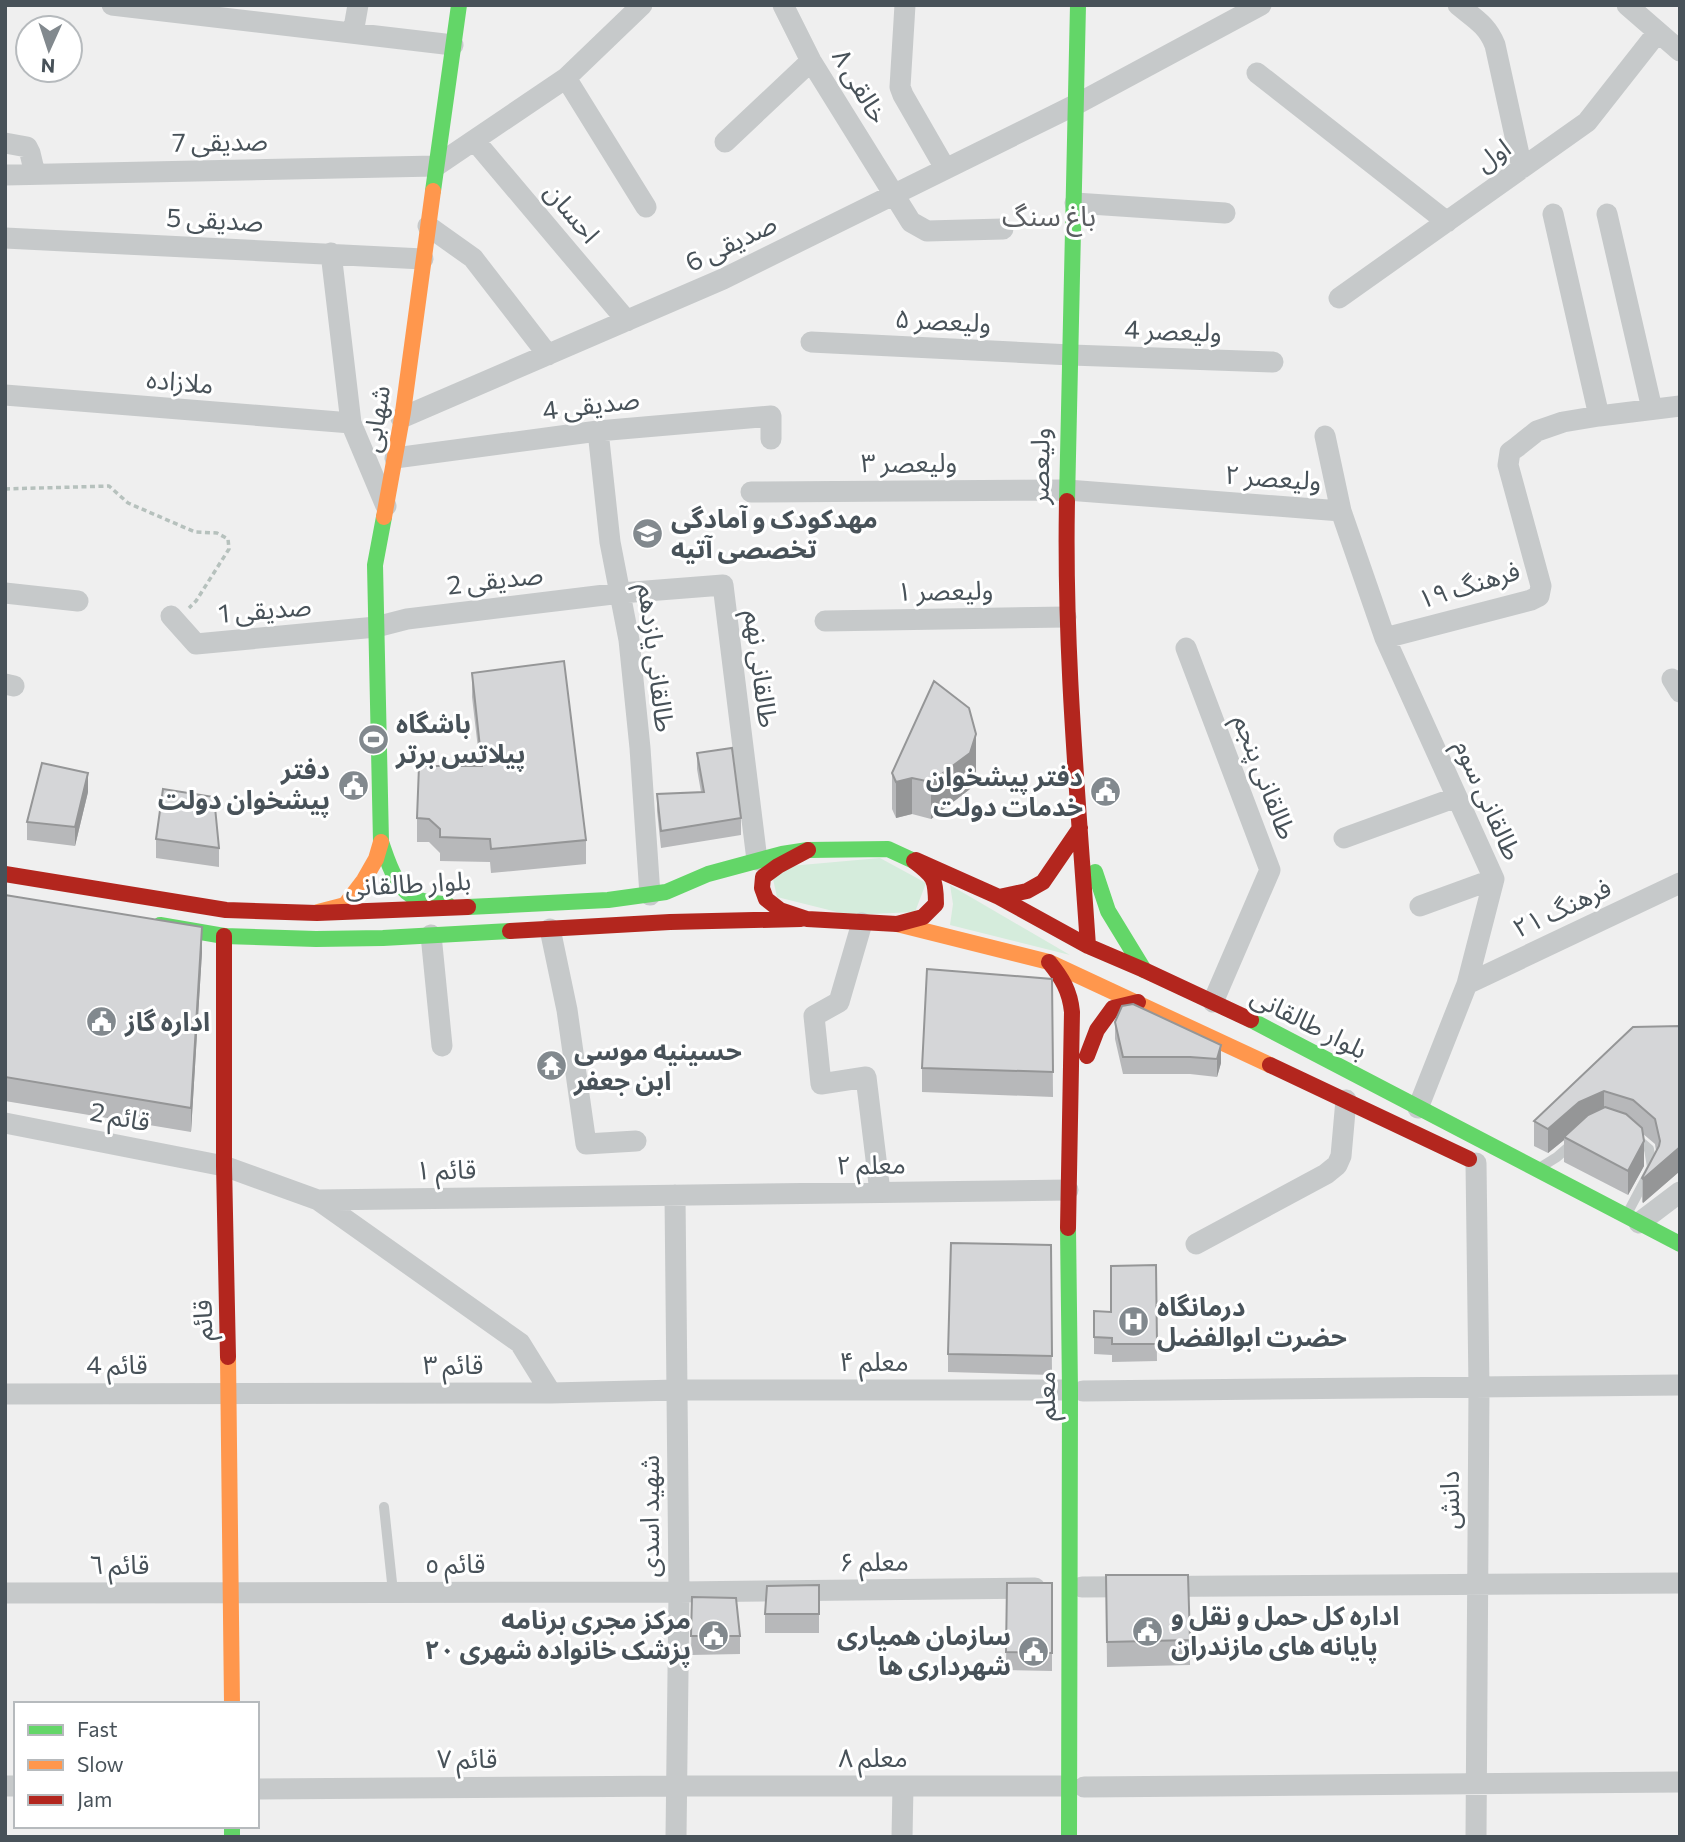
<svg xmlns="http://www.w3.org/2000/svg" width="1685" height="1842" viewBox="0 0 1685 1842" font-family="Commissioner,'Noto Sans Arabic',sans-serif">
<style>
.green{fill:#d5ecdc}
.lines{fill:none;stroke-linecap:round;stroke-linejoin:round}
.path{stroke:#b6c1bd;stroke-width:3.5;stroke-dasharray:5 3.5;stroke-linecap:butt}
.lane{stroke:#c6c9ca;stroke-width:10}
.street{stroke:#c6c9ca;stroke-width:21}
.fast{stroke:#63d668;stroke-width:16}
.slow{stroke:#ff974d;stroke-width:16}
.jam{stroke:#b3261e;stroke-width:16}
.wall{fill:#b7b8ba}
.shaded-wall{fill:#959697}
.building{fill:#d5d6d8;stroke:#959697;stroke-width:2}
.labels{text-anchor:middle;stroke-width:6;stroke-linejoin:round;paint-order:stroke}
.street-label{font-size:26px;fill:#485259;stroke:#fff}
.poi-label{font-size:26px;font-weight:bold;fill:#485259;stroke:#fff;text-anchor:start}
.neighbourhood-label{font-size:28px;fill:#5b5e62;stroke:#fff}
</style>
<rect width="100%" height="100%" fill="#efefef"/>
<path class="green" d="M880 858 926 883 915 912 849 915 777 897 773 879 790 866Z
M950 885 1070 955 950 925 953 904Z"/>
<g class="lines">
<path class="path" d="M5 489 109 486 128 503 195 532 217 533 228 539 229 549 196 601 189 608"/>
<path class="lane" d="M1541 1167 1557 1157 1573 1143
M1627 1214 1652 1167 1649 1149 1635 1137
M384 1507 393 1592"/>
<path class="street" d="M112 5 453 45
M783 5 811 61 911 222 927 231 1003 229
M905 5 900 87 903 95 945 168
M1458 5C1475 19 1487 25 1495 45L1522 168
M1627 5 1680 51
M353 33 358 5
M1257 73 1447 222
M566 78 646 207
M475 141 627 321
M725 142 811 61
M5 143 27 147 30 153 35 174
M5 175 436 166 566 78 642 5
M1075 203 1225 213
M1553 214 1599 416
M1607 214 1652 409
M428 226 473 258 548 355
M5 238 423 259
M331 253 351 423 386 506
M1339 298 1587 122 1657 33
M811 342 1071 355 1273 362
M5 395 351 423
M401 418 723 279 1077 104 1261 5
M598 431 610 542 629 640 640 748 650 895
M1325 436 1341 511
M395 458 598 431 771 416V439
M751 492 1067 490 1341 511 1385 638 1494 879 1467 984 1418 1108
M5 593 78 601
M171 616 196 644 376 627 407 619 621 593 723 585 757 860
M825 621 1066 617
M1385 638 1531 600 1539 596 1541 586 1508 465 1510 452 1517 447 1537 431 1563 422 1599 416 1680 406
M1186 648 1270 870 1213 1002
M1672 679 1680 692
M5 684 14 686
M1344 838 1457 797
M1420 906 1494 879
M862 923 839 1002 814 1016 821 1084 866 1077 880 1192
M550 929 567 1010 586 1144 636 1141
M431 935 442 1046
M1467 984 1680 883
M5 1123 224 1166 318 1200 1068 1190
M675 1195 679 1592 676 1837
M318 1200 520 1343 551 1393
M1639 1223 1680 1192
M1196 1244 1326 1174 1337 1165 1341 1156 1346 1100
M1083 1391 1680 1385
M5 1394 551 1393 677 1390H1070
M1082 1587 1680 1583
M5 1593 679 1592 1035 1588
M5 1786H16
M1084 1787 1680 1782
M257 1789 677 1786H1069
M902 1837 903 1786
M1476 1837 1479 1388 1476 1163"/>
<path class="fast" d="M433 191 459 5
M1067 501 1078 5
M384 517 375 565 381 842C389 865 396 891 420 900 429 903 439 903 448 905
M1095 872 1108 911 1144 970
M468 907 608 900 666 892 708 874 782 854 808 850 888 849 914 861
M160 925 224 936 316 939 383 938 510 931
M1251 1020 1680 1244
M1068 1228 1070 1390 1069 1837
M232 1826V1837"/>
<path class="slow" d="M384 517 403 412 433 191
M318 912 345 905 364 880 376 859 381 842
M897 924 1049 962 1270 1065
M228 1357 232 1704"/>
<path class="jam" d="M1067 501C1064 650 1078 798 1088 946
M808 850 778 866 763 877 762 888 766 899 780 910 807 919 897 924 923 917 936 904C936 879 934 876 914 861
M916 860 999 897 1088 946 1144 970 1251 1020
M5 874 226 910 317 913 468 907
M999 897 1027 891 1043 882 1080 828
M510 931 670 922 801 919
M224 936V1166L228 1357
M1049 962C1062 978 1070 991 1072 1012L1068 1228
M1087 1056 1097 1030 1113 1008 1138 1002
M1270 1065 1469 1159"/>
</g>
<path class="wall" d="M472 673 586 840V864L491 873 490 862 440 861V853L429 842H417V818L480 766 472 697Z
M697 753 741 818V835L661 848 657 811V794L701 792 697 769Z
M976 771 970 789 931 819 912 814 896 818 892 809V773Z
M88 792 75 846 27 840V822Z
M156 839 219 848V867L156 858Z
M5 895 202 952 191 1132 5 1101Z
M1052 979 1053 1097 922 1092V1068Z
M1133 1004 1221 1063 1217 1077 1190 1074H1123L1115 1039V1022Z
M1633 1027 1680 1171 1643 1203 1642 1202V1178L1656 1151 1655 1144 1642 1133 1644 1166 1628 1195 1564 1162V1140L1548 1153 1534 1146V1121Z
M1051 1245 1052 1375 948 1372V1354Z
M1156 1265 1157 1361 1112 1362V1355L1094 1354V1311L1111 1312Z
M1106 1575 1190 1640V1665L1107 1667Z
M1007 1583H1052V1671L1006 1670Z
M819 1585V1633H765V1614Z
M692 1597 740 1636V1654L691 1655Z"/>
<path class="shaded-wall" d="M976 734V771L970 789 931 819V782Z
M88 773V792L75 846V827Z
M912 778V814L896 818V782Z
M202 927V952L191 1132V1108Z
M1221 1045V1063L1217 1077V1059Z
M1604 1091V1115L1564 1137V1140L1548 1153V1129L1579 1102Z
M1644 1141V1166L1628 1195V1171Z
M1680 1147V1171L1643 1203V1179Z"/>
<path class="building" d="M564 661 586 840 491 849 490 839 440 837V829L429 819 417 818 419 766H482L472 673Z
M934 681 969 708 976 734 970 753 931 782 912 778 896 782 892 773Z
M732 748 741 818 661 831 657 794 704 792 697 753Z
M42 763 88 773 75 827 27 822Z
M163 789 214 797 219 848 156 839Z
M5 895 202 927 191 1108 5 1077Z
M927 969 1052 979 1053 1072 922 1068Z
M1133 1004 1221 1045 1217 1059 1190 1057H1123L1115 1022 1122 1006Z
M1680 1026V1147L1643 1179 1642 1178 1659 1146 1660 1141 1655 1119 1633 1100 1604 1091 1579 1102 1548 1129 1534 1121 1633 1027Z
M1605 1107 1626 1114 1642 1128 1644 1141 1628 1171 1564 1137 1588 1115Z
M951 1243 1051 1245 1052 1356 948 1354Z
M1156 1265 1157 1344H1112V1338L1094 1337V1311L1111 1312V1266Z
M1106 1575H1188L1190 1640 1107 1642Z
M1007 1583H1052V1653L1006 1652Z
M819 1585V1614H765L767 1586Z
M692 1597 736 1598 740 1636H691Z"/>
<defs>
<symbol id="school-disc" viewBox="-11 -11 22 22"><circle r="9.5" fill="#82898e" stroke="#fff"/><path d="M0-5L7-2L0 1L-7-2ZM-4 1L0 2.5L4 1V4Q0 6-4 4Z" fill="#fff"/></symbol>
<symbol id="stadium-disc" viewBox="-11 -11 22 22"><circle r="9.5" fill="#82898e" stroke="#fff"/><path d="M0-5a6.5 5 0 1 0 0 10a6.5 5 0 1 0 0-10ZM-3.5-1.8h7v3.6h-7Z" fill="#fff"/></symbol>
<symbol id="civic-disc" viewBox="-11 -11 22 22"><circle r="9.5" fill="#82898e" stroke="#fff"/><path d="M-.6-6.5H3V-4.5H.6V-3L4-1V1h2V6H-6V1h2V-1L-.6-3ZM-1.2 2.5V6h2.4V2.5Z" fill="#fff"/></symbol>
<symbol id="temple-disc" viewBox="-11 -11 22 22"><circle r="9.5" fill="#82898e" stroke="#fff"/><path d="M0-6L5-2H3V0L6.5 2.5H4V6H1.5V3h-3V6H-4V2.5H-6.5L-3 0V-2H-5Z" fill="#fff"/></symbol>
<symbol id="hospital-disc" viewBox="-11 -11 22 22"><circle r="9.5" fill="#82898e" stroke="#fff"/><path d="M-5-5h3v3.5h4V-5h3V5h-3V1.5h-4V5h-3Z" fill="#fff"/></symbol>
</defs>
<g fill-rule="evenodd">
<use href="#school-disc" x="630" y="516" width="35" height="35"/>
<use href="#stadium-disc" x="356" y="722" width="35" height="35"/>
<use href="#civic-disc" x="336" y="768" width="35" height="35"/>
<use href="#civic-disc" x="1088" y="774" width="35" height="35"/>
<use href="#civic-disc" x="84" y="1004" width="35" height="35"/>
<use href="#temple-disc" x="534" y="1048" width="35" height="35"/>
<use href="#hospital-disc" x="1116" y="1304" width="35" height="35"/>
<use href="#civic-disc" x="1130" y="1614" width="35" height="35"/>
<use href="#civic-disc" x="696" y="1618" width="35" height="35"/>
<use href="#civic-disc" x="1016" y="1634" width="35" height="35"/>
</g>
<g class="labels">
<g class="street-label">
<text transform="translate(860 86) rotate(59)" y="9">خالقی ۸</text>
<text transform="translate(220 142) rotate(-1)" y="9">صدیقی 7</text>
<text transform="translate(1493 155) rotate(-35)" y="9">اول</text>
<text transform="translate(572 213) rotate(50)" y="9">احسان</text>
<text transform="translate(215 220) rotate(3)" y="9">صدیقی 5</text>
<text transform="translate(731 243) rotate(-26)" y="9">صدیقی 6</text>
<text transform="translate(943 321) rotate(3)" y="9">ولیعصر ۵</text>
<text transform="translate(1173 331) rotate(2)" y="9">ولیعصر 4</text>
<text transform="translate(180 382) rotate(5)" y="9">ملازاده</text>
<text transform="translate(591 405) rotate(-7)" y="9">صدیقی 4</text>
<text transform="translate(376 419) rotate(-81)" y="9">شهابی</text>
<text x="909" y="472">ولیعصر ٣</text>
<text transform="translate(1040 466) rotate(-89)" y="9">ولیعصر</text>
<text transform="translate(1273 478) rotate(4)" y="9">ولیعصر ٢</text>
<text transform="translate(495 580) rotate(-7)" y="9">صدیقی 2</text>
<text transform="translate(1469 585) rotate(-17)" y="9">فرهنگ ۱۹</text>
<text transform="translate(945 591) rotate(-1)" y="9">ولیعصر ١</text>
<text transform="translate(265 610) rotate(-5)" y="9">صدیقی 1</text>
<text transform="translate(656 658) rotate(83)" y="9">طالقانی یازدهم</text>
<text transform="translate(761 669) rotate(83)" y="9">طالقانی نهم</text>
<text transform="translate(1265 777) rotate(69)" y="9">طالقانی پنجم</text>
<text transform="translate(1488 800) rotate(66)" y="9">طالقانی سوم</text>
<text transform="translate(408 884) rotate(-3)" y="9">بلوار طالقانی</text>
<text transform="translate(1562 908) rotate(-25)" y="9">فرهنگ ۲۱</text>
<text transform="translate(1309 1023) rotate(27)" y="9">بلوار طالقانی</text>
<text transform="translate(120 1117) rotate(11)" y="9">قائم 2</text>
<text transform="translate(871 1165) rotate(-1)" y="9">معلم ٢</text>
<text transform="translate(446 1170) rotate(-1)" y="9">قائم ١</text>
<text transform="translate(203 1320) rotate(-91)" y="9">قائم</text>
<text x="874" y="1371">معلم ۴</text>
<text x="117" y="1374">قائم 4</text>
<text x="453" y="1374">قائم ٣</text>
<text transform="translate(1046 1396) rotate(-90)" y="9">معلم</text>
<text transform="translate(1450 1500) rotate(-90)" y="9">دانش</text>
<text transform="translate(650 1516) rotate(-90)" y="9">شهید اسدی</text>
<text transform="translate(874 1562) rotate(-1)" y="9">معلم ۶</text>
<text x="455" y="1573">قائم ٥</text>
<text x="119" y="1574">قائم ٦</text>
<text x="873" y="1767">معلم ۸</text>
<text x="467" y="1768">قائم ٧</text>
</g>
<g class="poi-label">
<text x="671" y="528">مهدکودک و آمادگی<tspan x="671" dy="30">تخصصی آتیه</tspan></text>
<text x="396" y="733">باشگاه<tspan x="396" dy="30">پیلاتس برتر</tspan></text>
<text x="330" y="779" text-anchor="end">دفتر<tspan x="330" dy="30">پیشخوان دولت</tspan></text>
<text x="1083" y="786" text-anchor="end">دفتر پیشخوان<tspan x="1083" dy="30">خدمات دولت</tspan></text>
<text x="125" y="1031">اداره گاز</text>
<text x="574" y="1060">حسینیه موسی<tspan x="574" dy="30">ابن جعفر</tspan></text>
<text x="1157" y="1316">درمانگاه<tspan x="1157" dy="30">حضرت ابوالفضل</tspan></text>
<text x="1171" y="1625">اداره کل حمل و نقل و<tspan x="1171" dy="30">پایانه های مازندران</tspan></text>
<text x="691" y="1629" text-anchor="end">مرکز مجری برنامه<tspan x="691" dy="30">پزشک خانواده شهری ٢٠</tspan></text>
<text x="1011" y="1645" text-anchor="end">سازمان همیاری<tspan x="1011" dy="30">شهرداری ها</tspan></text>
</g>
<g class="neighbourhood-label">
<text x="1049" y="226">باغ سنگ</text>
</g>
</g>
<rect width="1685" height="1842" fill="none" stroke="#485259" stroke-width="14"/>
<rect x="14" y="1702" width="245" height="126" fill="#ffffff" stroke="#b6babd" stroke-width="2"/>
<rect x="28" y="1725" width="35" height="10" fill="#63d668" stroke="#b6babd" stroke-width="2"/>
<text x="77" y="1737" font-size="21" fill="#485259">Fast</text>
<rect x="28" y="1760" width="35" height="10" fill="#ff974d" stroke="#b6babd" stroke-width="2"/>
<text x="77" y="1772" font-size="21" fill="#485259">Slow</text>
<rect x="28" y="1795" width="35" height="10" fill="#b3261e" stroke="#b6babd" stroke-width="2"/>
<text x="77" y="1807" font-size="21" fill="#485259">Jam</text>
<g transform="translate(49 49) rotate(183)"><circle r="33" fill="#ffffff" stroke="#b6babd" stroke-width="2"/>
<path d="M0-5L12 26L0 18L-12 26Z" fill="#82898e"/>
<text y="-10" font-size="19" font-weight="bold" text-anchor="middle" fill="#485259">N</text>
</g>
</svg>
